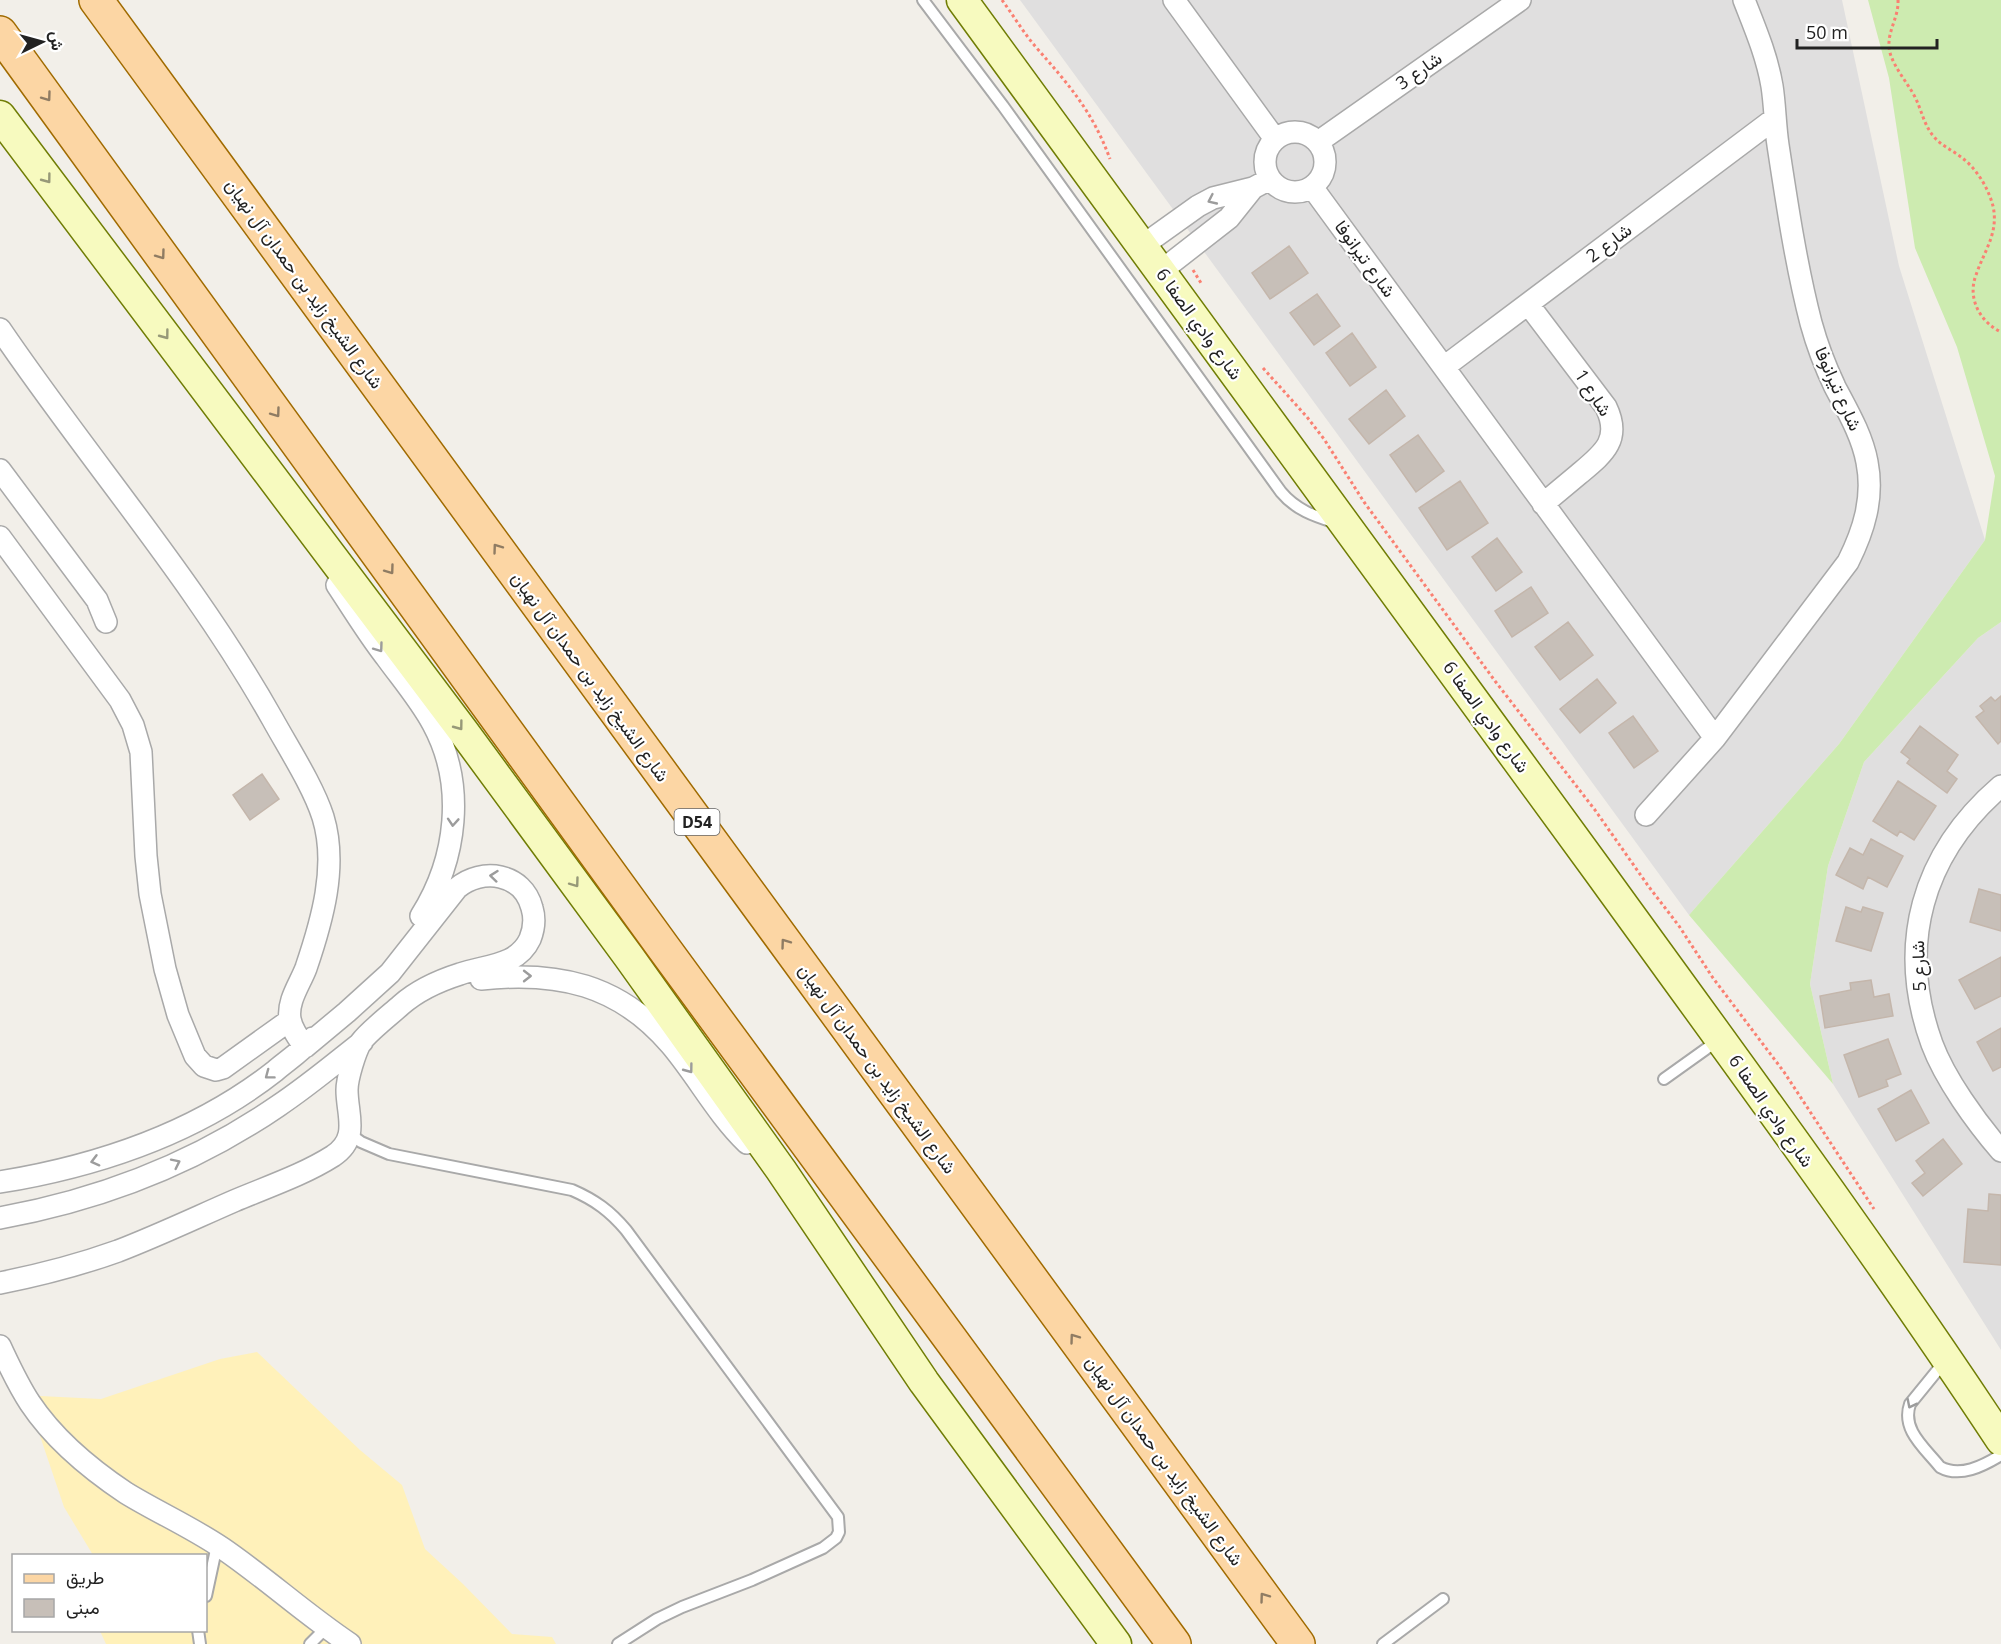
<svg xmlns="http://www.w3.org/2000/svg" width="2001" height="1644" viewBox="0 0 2001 1644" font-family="'Open Sans',Vazirmatn,sans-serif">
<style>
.residential{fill:#e0dfdf}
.grass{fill:#cdebb0}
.sand{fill:#fff1ba}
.building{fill:#c7bfb8;stroke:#c4b6ab;stroke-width:1.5}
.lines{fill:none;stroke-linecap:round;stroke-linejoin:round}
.lane-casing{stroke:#a9a9a9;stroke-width:14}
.street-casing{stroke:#a9a9a9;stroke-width:24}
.secondary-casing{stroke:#707d05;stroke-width:33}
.primary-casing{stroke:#a06b00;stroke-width:36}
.path{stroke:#fa8072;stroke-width:3;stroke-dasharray:3 3;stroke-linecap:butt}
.lane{stroke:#fff;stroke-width:10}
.street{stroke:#fff;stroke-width:21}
.secondary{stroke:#f7fabf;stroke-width:30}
.primary{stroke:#fcd6a4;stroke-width:33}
.oneway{stroke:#8f7c63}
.oneway2{stroke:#979978}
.oneway3{stroke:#9c9c9c}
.labels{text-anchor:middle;stroke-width:4.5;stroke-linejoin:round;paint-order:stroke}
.shield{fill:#fff;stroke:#646464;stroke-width:1.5}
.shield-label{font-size:16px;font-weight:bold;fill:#222}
.street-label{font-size:18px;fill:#222;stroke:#fff}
</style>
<rect width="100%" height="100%" fill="#f2efe9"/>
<path class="residential" d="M1020 0H1842L1899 266 1985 540 1839 744 1689 915Z
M2001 622V1350L1833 1084 1810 984 1828 866 1864 762 1978 638Z"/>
<path class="grass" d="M1868 0H2001V622L1978 638 1864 762 1828 866 1810 984 1833 1084 1689 915 1839 744 1985 540 1995 476 1957 347 1915 248 1889 78Z"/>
<path class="sand" d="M257 1352 360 1450 402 1485 425 1549 463 1584 512 1634 552 1637 556 1644H106L100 1631 206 1630V1556L93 1555 64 1507 40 1436V1396L101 1399 220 1359Z"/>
<path class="building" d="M1289 246 1308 273 1270 299 1252 273Z
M1317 294 1340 326 1314 345 1290 313Z
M1352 333 1376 367 1350 386 1326 353Z
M1386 390 1405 416 1369 444 1349 419Z
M1418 435 1444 471 1416 492 1390 455Z
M1460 481 1488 523 1447 550 1419 508Z
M1497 538 1522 572 1496 591 1472 557Z
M1531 587 1548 613 1512 637 1495 611Z
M1568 622 1593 655 1560 680 1535 647Z
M1597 679 1616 703 1580 733 1560 709Z
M2001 696V741L1998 744 1976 717 1984 711 1980 706 1991 697 1995 701Z
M1633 716 1658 751 1634 768 1609 733Z
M1920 726 1958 755 1947 771 1957 779 1947 793 1907 763 1910 759 1901 752Z
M262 774 279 799 250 820 233 795Z
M1898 781 1936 806 1914 840 1900 831 1897 836 1873 821Z
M1871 839 1903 856 1887 887 1868 877 1863 889 1836 875 1850 848 1863 855Z
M1979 889 2001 895V931L1970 922Z
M1846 907 1861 912 1863 907 1883 913 1871 951 1836 941Z
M2001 957V996L1975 1009 1959 980Z
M1871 980 1874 997 1889 994 1893 1016 1825 1028 1820 996 1851 990 1850 983Z
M2001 1028V1067L1993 1071 1977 1042Z
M1888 1039 1901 1074 1886 1080 1888 1086 1859 1097 1844 1055Z
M1911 1090 1929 1123 1896 1141 1878 1109Z
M1943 1139 1962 1164 1923 1196 1912 1183 1925 1173 1916 1161Z
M1989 1194 2001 1195V1265L1964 1262 1968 1209 1988 1211Z"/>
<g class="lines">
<defs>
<path id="lane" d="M923 0 1003 106 1281 492C1296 510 1314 516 1336 523
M1664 1079 1720 1039
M350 1134 361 1142 389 1154 572 1190C595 1200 610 1211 626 1230L838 1517 839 1532 836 1538 823 1548 752 1580 682 1607 657 1619 618 1644
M1945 1361 1910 1404C1901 1430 1925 1448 1940 1467 1960 1478 1983 1466 2001 1455
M206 1596 217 1545
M198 1630 200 1644
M310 1644 326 1628
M1383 1644 1443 1599"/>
<path id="street" d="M1174 0 1275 139
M1265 162a30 30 0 1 1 60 0a30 30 0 1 1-60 0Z
M1318 142 1520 0
M1312 187 1715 738
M1142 246 1198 206 1213 198 1253 188 1270 179
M1161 271 1229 218 1253 188
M1528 304 1606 407C1622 440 1603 454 1579 474 1567 484 1555 494 1543 504
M0 329C89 460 195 581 273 720 289 749 313 786 323 817 338 866 322 921 306 968 300 984 287 1001 290 1019 292 1030 299 1039 305 1047L347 1012 390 973 457 888C482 867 523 873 532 908 535 918 534 929 530 939 517 967 485 965 460 974 438 981 418 990 401 1005 391 1014 368 1032 361 1042 355 1052 347 1079 347 1090 347 1115 360 1138 333 1156 303 1175 267 1187 234 1201 195 1218 157 1236 118 1251 79 1265 40 1275 0 1283
M1444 367 1774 119
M0 470 97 600 106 622
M0 537 120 700 133 725 141 752 146 856 150 894 165 969 178 1015 195 1056 204 1066 216 1070 223 1068 290 1020
M337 585C353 609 368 634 386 657 402 679 420 700 433 724 466 785 457 859 421 916
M2001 786C1922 854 1896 945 1932 1044 1945 1079 1976 1122 2001 1151
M1646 815 1715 738 1848 562C1864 530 1874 498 1867 462 1862 435 1847 410 1835 387 1825 366 1817 345 1811 323 1796 265 1787 204 1778 145 1775 125 1775 105 1772 86 1767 56 1755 28 1744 0
M481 979C558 971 619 984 671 1045 698 1077 717 1114 747 1143
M0 1182C98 1166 196 1133 275 1071 288 1060 302 1051 313 1038
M0 1218C99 1200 195 1163 278 1106 308 1086 334 1064 362 1042
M0 1346C9 1365 18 1385 30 1403 54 1439 90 1469 126 1493 157 1512 191 1527 222 1548 266 1578 305 1614 350 1644"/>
<path id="secondary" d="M962 0C1174 291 1387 581 1599 872 1735 1060 1873 1246 2001 1440
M0 116 463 731 629 957 781 1170 924 1382 1116 1644"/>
<path id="primary" d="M96 0 1298 1644
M0 33 663 947 1174 1644"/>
</defs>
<use href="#lane" class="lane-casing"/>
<use href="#street" class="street-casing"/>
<use href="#secondary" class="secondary-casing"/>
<use href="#primary" class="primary-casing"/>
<path class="path" d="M1002 0C1013 15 1023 32 1035 46 1068 84 1092 110 1110 159
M1898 0C1899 19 1885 33 1890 53 1895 69 1907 82 1915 97 1922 111 1924 126 1935 138 1942 146 1952 150 1961 157 1976 168 1988 187 1993 206 1999 233 1984 251 1976 275 1967 298 1980 322 2001 332
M1193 270 1201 283
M1263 368 1307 417 1324 439 1364 502 1495 681 1595 810 1649 887 1679 926 1713 978 1784 1072 1874 1209"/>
<use href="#lane" class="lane"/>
<use href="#street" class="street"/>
<use href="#secondary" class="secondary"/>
<use href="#primary" class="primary"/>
</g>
<defs><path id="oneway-chevron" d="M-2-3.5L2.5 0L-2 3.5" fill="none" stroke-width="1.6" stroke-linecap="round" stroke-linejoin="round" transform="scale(1.5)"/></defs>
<g class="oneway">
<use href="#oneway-chevron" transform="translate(47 97) rotate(54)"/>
<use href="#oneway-chevron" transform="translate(161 255) rotate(54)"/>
<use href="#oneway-chevron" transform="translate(276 413) rotate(54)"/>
<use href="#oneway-chevron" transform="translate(497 548) rotate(-126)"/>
<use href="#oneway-chevron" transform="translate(390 570) rotate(54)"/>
<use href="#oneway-chevron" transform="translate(785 943) rotate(-126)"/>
<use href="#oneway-chevron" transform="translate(1074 1338) rotate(-126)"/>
<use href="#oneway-chevron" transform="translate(1264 1597) rotate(-126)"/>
</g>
<g class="oneway2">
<use href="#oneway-chevron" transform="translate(47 179) rotate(53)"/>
<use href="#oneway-chevron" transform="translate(165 335) rotate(53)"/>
<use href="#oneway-chevron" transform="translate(459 726) rotate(53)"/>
<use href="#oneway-chevron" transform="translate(575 883) rotate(54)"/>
</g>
<g class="oneway3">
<use href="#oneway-chevron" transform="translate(1212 200) rotate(155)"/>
<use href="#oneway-chevron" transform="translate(379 648) rotate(54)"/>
<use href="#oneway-chevron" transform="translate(453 822) rotate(94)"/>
<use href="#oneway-chevron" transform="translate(494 876) rotate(-174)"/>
<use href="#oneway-chevron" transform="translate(527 976)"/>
<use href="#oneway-chevron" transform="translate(689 1069) rotate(53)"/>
<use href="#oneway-chevron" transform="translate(269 1075) rotate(143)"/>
<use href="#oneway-chevron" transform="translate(95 1161) rotate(165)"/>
<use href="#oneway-chevron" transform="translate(176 1163) rotate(-26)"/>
<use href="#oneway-chevron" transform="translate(1911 1404) rotate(117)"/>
</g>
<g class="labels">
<rect class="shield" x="674.5" y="809" width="45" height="26" rx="4.5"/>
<g class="shield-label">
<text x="697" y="828">D54</text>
</g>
<g class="street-label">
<text transform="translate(1419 71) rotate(-35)" y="6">شارع 3</text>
<text transform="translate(1609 243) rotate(-37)" y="6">شارع 2</text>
<text transform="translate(1365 259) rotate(54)" y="6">شارع تيرانوفا</text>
<text transform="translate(304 284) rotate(54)" y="6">شارع الشيخ زايد بن حمدان آل نهيان</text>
<text transform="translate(1199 324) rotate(54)" y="6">شارع وادي الصفا 6</text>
<text transform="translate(1838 389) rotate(66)" y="6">شارع تيرانوفا</text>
<text transform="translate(1593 393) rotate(57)" y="6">شارع 1</text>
<text transform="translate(590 677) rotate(54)" y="6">شارع الشيخ زايد بن حمدان آل نهيان</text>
<text transform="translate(1486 717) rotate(54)" y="6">شارع وادي الصفا 6</text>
<text transform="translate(1919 966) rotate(-92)" y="6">شارع 5</text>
<text transform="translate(877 1069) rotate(54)" y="6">شارع الشيخ زايد بن حمدان آل نهيان</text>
<text transform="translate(1771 1111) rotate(55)" y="6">شارع وادي الصفا 6</text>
<text transform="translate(1164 1461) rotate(54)" y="6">شارع الشيخ زايد بن حمدان آل نهيان</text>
</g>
</g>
<rect x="12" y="1554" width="195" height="78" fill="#ffffff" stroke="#a7a7a7" stroke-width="1.5"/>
<rect x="24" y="1574" width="30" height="9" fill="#fcd6a4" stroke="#a7a7a7" stroke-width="1.5"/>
<text x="66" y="1584" font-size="18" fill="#222222">طريق</text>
<rect x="24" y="1599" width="30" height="18" fill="#c7bfb8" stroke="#a7a7a7" stroke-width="1.5"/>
<text x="66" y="1614" font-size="18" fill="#222222">مبنى</text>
<g transform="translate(42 42) rotate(85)" stroke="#ffffff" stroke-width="4.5" paint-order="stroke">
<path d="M0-4.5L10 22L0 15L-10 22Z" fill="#222222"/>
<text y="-9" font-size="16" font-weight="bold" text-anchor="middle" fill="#222222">ش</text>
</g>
<path d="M1797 39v9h140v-9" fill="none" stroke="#222222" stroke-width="3"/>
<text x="1806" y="39" font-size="18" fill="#222222" stroke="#ffffff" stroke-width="4.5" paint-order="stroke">50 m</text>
</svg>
